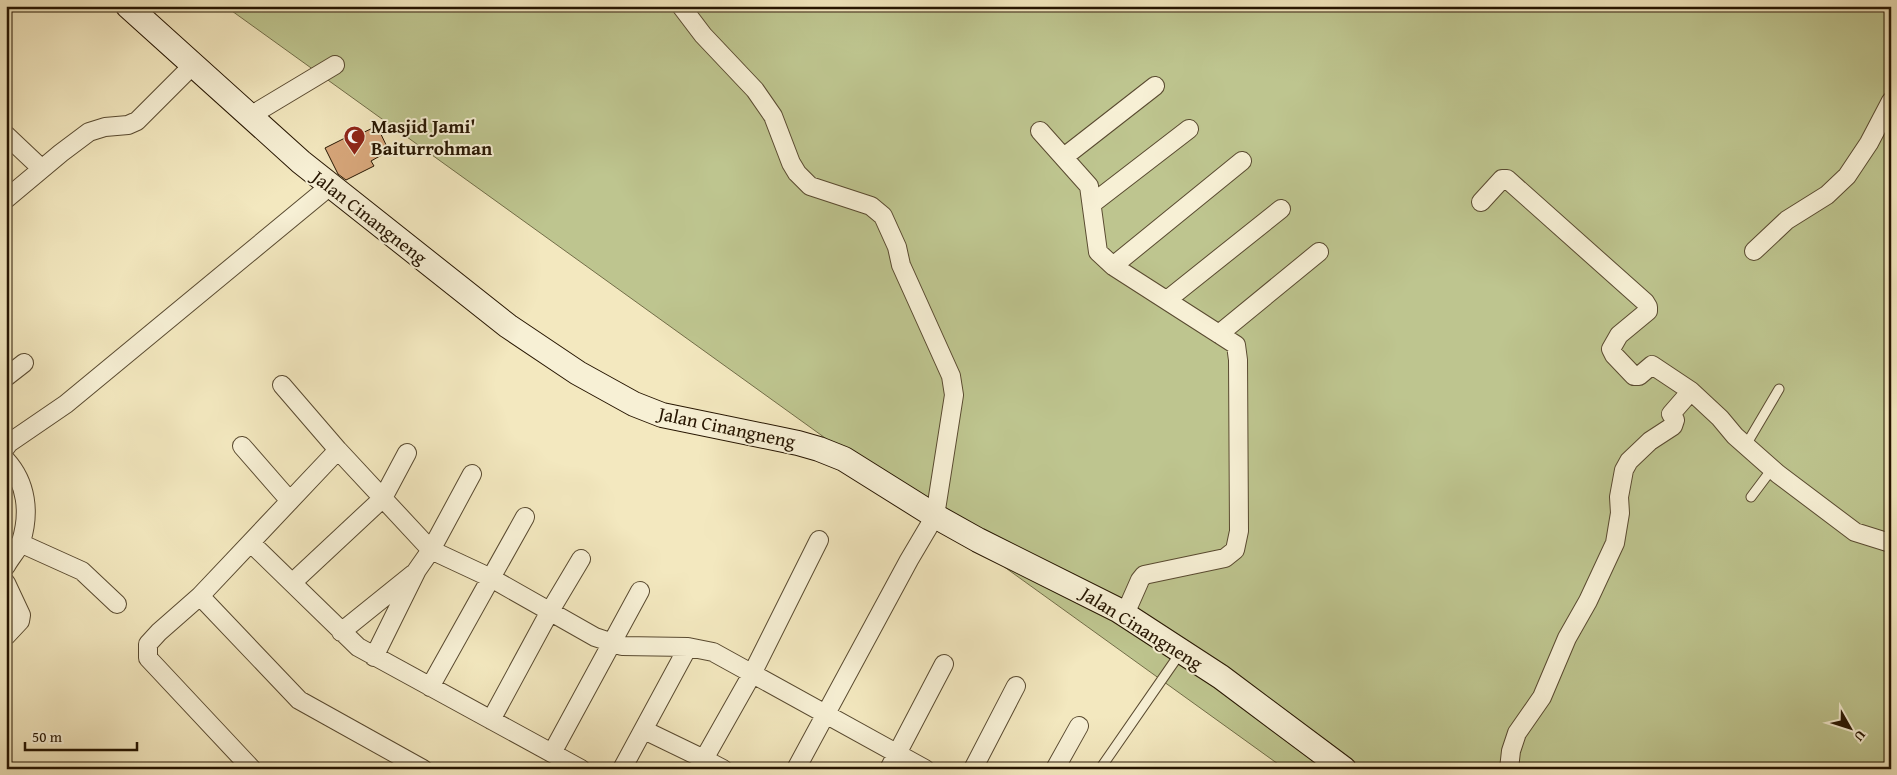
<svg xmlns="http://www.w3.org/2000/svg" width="1897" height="775" viewBox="0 0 1897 775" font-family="'Gentium Book Plus',serif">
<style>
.green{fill:#bec58f;stroke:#726d48}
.building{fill:#d9a87c;stroke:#261501}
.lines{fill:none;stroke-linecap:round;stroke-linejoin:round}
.lane-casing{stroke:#594a30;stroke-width:11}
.street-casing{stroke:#594a30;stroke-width:20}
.secondary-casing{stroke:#261501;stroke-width:26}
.lane{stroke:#f7f0d5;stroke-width:9}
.street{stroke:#f7f0d5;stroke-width:18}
.secondary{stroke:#f7f0d5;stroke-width:24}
.labels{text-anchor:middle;stroke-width:4;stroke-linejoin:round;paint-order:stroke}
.poi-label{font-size:19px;font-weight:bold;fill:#261501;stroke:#f7f0d5;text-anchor:start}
.street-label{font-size:19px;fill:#261501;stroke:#f7f0d5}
</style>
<rect width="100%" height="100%" fill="#f3e8bf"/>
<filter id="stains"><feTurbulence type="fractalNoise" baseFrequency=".004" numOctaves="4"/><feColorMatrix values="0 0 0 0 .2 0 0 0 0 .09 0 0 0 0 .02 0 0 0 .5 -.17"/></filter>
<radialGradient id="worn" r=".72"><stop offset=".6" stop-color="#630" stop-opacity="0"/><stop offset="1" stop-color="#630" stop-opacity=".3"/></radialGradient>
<path class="green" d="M225 6H1891V769H1285Z"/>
<path class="building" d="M377 126 389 151 371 161 374 166 346 180 338 174 325 148 357 132 358 135Z"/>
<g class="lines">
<defs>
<path id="lane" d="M6 10 10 6
M1746 445 1779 389
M1751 497 1772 469
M1100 769 1181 652"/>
<path id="street" d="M681 6 703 35 755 90 773 116 791 163 797 173 810 186 871 206 883 216 897 247 901 265 951 376 954 395 935 516 909 560 796 769
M250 116 335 65
M1040 131 1089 186 1098 252 1113 266 1236 345 1238 360 1239 531 1235 550 1225 558 1144 575 1140 580 1125 614
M6 135 42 169
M1064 157 1155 86
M6 199 61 153 89 132 105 127 128 125 137 121 194 64
M1481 202 1502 179H1507L1645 302 1648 307V311L1619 335 1611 349 1614 355 1634 376H1639L1652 365 1691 391 1720 418 1735 436 1778 474 1855 532 1887 542 1891 541
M1093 203 1189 129
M1754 251 1787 220 1827 195 1847 176 1869 143 1891 101
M1113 266 1242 161
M1167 300 1281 209
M1219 334 1319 252
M6 377 24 363
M282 385 338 450 431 550 491 578 595 637 622 646 688 647 713 652 925 769
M242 446 290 501
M6 447 9 443 66 404 330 186
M338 450 200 596 299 700 423 769
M6 460C27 483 30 513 21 542 18 550 10 558 6 566
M20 543 82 571 117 604
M251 543 358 647 581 769
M293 582 383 498 407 453
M6 583 21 615 20 621 6 636
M200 596 159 632 148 644V658L252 769
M341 632 413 574
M374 657 417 570 431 550 472 474
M430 687 525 517
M491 720 550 611 581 559
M644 730 704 759 752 674 819 540
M552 753 640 591
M704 759 723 769
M622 769 688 647
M889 769 944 664
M973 769 1016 686
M1055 769 1079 726
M1509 769 1511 751 1517 733 1542 697 1567 638 1588 601 1615 543 1620 513 1619 497 1624 470 1629 461 1650 441 1673 426 1675 420 1671 414 1691 391"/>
<path id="secondary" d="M128 6 301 162 508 326 578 373 634 404 662 415 798 443 819 449 844 459 935 516 978 540 1118 610 1221 677 1344 769"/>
</defs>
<use href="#lane" class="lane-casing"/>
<use href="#street" class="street-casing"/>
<use href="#secondary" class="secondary-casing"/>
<use href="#lane" class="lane"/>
<use href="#street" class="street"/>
<use href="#secondary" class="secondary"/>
</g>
<defs>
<symbol id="mosque-pin" viewBox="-11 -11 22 30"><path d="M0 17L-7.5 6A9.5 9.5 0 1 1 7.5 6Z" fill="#8f2418" stroke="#f7f0d5"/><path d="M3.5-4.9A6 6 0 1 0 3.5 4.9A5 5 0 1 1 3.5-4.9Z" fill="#fff"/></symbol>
</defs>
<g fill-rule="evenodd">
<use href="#mosque-pin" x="342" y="124" width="25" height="34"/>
</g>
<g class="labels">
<g class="poi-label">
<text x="371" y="133">Masjid Jami'<tspan x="371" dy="22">Baiturrohman</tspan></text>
</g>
<g class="street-label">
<text transform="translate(370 217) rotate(38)" y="7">Jalan Cinangneng</text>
<text transform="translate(727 427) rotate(12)" y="7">Jalan Cinangneng</text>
<text transform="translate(1142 628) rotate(32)" y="7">Jalan Cinangneng</text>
</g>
</g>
<rect width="1897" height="775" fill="none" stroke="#f3e8bf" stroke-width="25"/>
<rect x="8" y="8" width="1882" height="760" fill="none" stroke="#261501" stroke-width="2.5"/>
<rect x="12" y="12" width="1872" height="750" fill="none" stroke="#261501"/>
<g transform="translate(1850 728) rotate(129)" stroke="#f7f0d5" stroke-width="4" paint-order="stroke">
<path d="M0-4L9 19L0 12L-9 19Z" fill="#261501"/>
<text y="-8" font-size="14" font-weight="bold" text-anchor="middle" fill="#261501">U</text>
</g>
<path d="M25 742v8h112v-8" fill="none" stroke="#261501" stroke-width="2.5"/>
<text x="32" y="742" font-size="15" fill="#261501" stroke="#f7f0d5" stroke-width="4" paint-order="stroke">50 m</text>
<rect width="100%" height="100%" filter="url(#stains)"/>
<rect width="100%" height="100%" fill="url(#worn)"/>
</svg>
